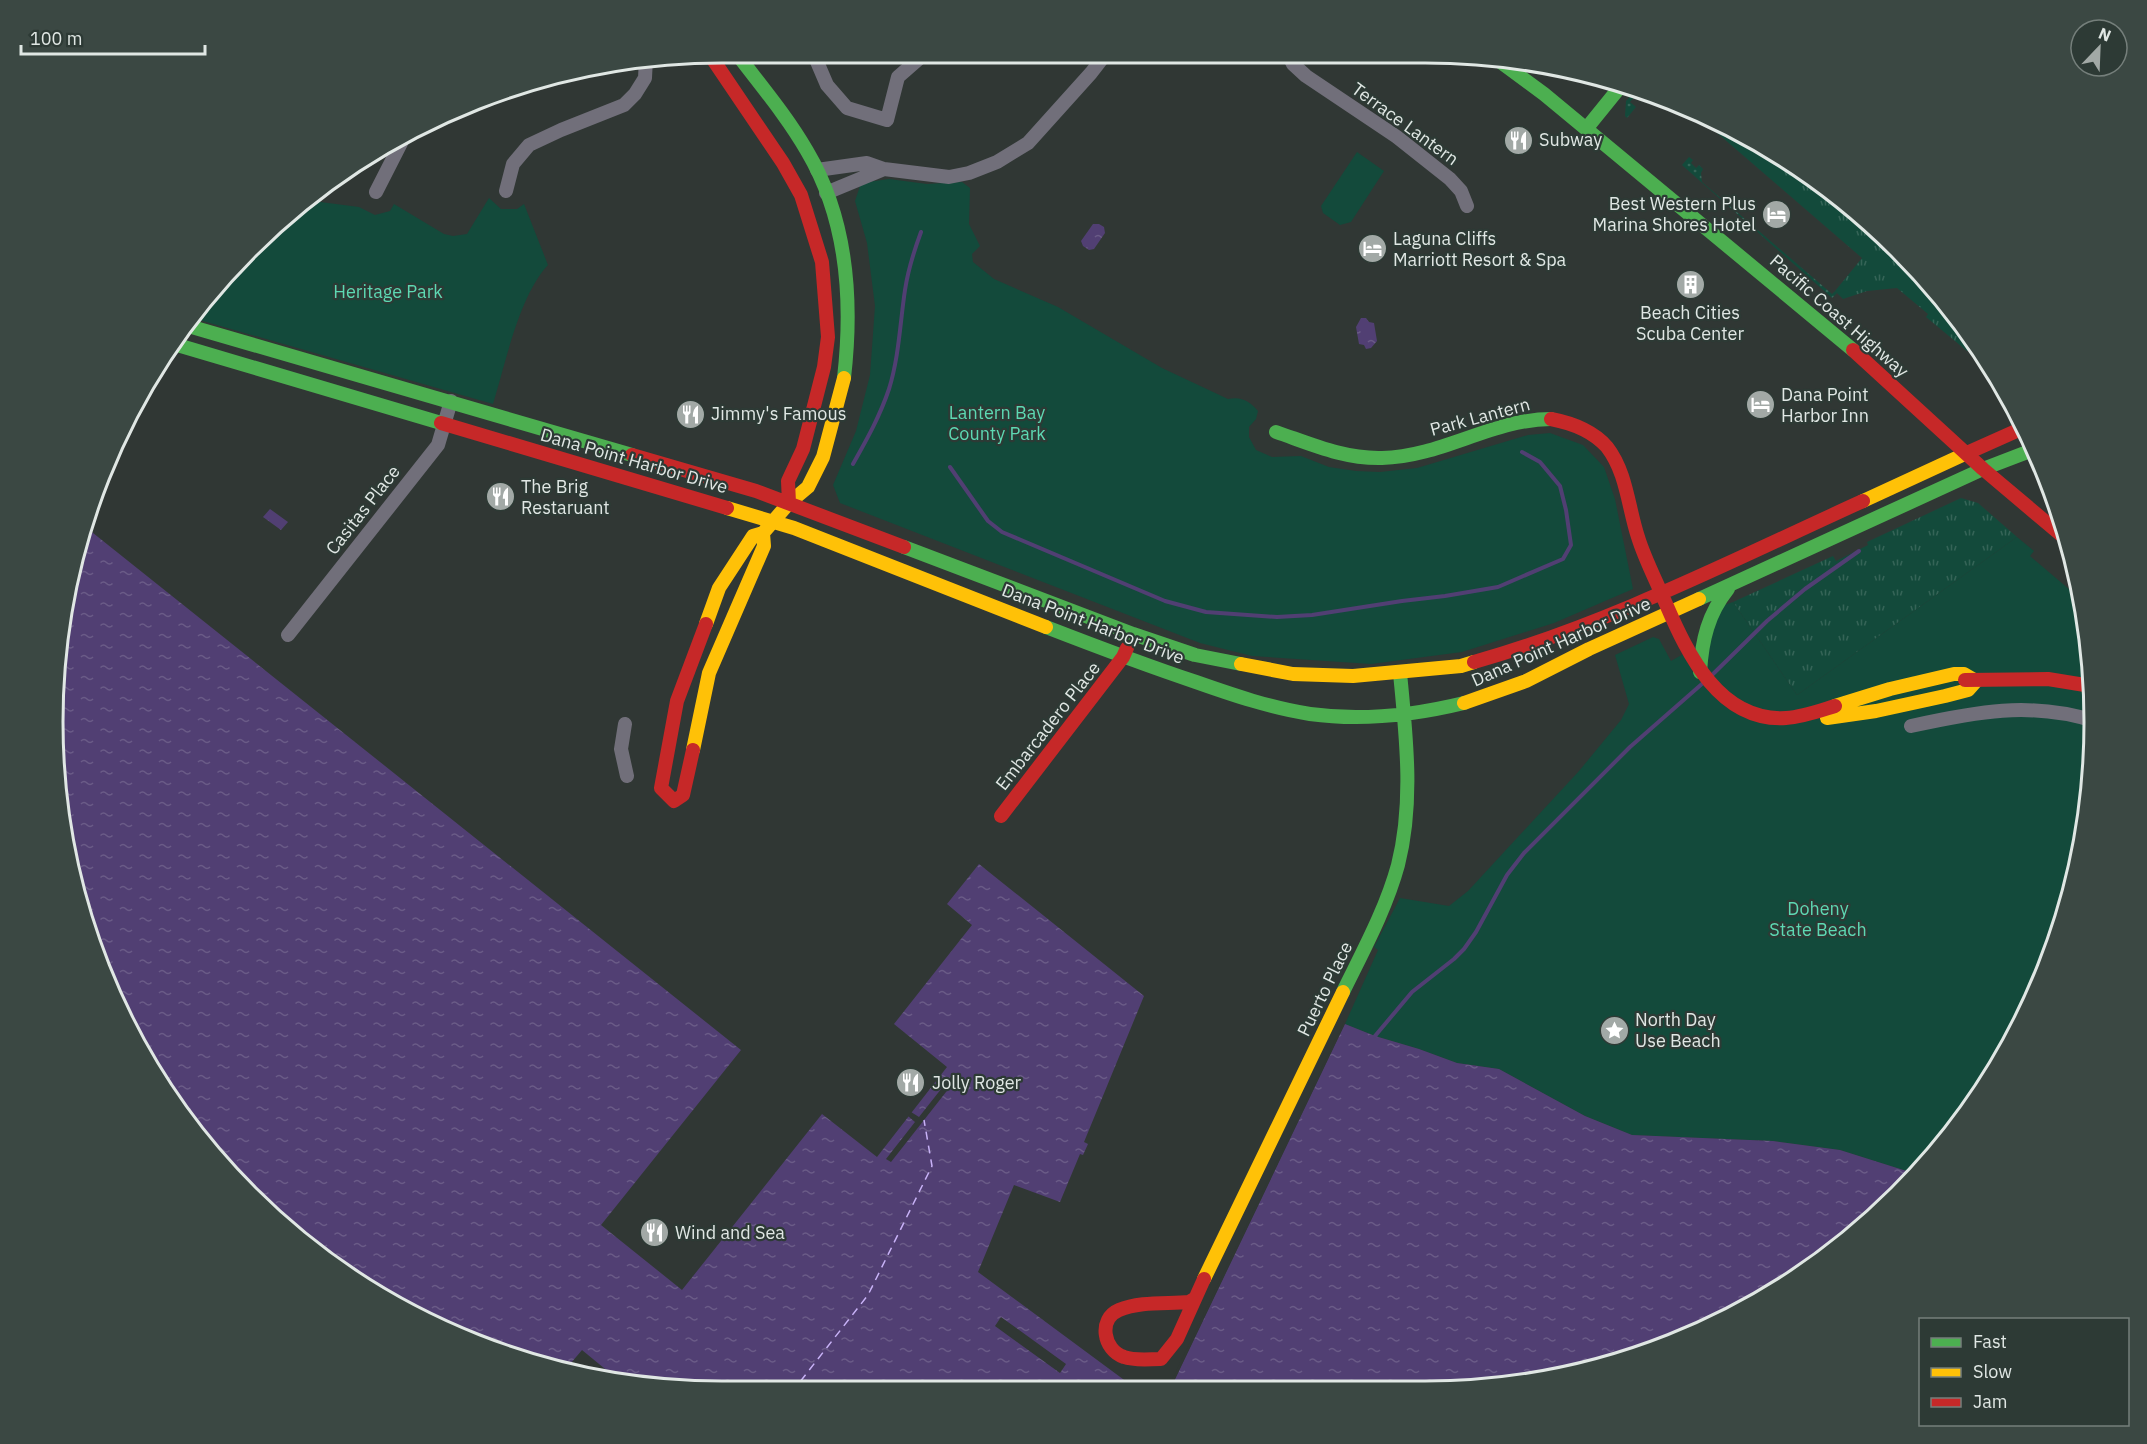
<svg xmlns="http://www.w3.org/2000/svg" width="2147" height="1444" viewBox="0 0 2147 1444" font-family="'IBM Plex Sans',sans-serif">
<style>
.grass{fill:url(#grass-tufts)}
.park{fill:#134a3b}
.garden{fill:url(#garden-dots)}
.water{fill:url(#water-ripples)}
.pier{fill:#303734}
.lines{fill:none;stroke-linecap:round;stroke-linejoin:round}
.stream{stroke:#513f73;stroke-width:4}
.ferry{stroke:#c8b2f7;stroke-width:1.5;stroke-dasharray:8 6;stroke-linecap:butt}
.street{stroke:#716f7a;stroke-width:14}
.fast{stroke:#4caf50;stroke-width:14}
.slow{stroke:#ffc107;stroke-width:14}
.jam{stroke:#c62828;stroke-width:14}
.labels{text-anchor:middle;stroke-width:4.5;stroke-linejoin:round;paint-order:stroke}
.street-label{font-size:18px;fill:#e0e7e4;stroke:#2d3a35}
.poi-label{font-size:18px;fill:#e0e7e4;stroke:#2d3a35;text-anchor:start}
.park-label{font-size:18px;fill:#5dd9b3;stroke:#2d3a35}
.rim{fill:none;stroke:#e0e7e4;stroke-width:3}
</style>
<defs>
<pattern id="grass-tufts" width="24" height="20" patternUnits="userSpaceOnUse" patternTransform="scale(1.5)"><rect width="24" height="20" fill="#134a3b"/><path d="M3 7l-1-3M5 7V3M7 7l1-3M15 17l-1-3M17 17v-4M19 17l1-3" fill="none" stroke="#356457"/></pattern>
<pattern id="garden-dots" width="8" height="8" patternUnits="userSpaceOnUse" patternTransform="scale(1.5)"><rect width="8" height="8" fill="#134a3b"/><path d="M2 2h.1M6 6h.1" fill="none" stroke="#356457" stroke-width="1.8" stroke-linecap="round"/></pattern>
<pattern id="water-ripples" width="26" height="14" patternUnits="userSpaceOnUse" patternTransform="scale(1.5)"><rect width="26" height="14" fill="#513f73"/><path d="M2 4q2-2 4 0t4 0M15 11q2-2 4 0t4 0" fill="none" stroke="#6a5b87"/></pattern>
</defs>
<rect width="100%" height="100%" fill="#303734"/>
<path class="grass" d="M1694 113 1721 122 1832 191 1898 248 1980 347 1967 351 1926 317 1928 314 1897 288 1867 291 1843 299 1835 291 1862 258Z
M1961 498 1978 503 2017 537 1797 695 1733 602 1833 556 1836 561 1868 545 1867 542Z"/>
<path class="park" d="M1357 152 1384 171 1351 222 1340 225 1323 213 1321 206Z
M889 179 927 184 962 182 970 188 969 224 980 246 972 254 973 262 994 279 1058 307 1162 368 1228 399C1241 396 1250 401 1258 411L1256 419 1249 427V437L1256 450 1272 457 1301 456 1329 467 1356 471 1380 472 1417 468 1528 435 1550 433 1583 445 1604 467 1615 499 1633 589 1554 623 1462 652 1371 664 1252 656 1200 643 840 503 833 485 856 431 870 375 875 306 867 243 855 201 861 183Z
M489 198 501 209H517L524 204 548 265C519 296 506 362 493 404L189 317 280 219 305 200 359 207 375 215 390 211 394 204 444 234 453 236 467 234Z
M2017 537 2034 551 2030 556 2083 601 2094 722 2082 852 2044 978 1982 1094 1916 1174 1840 1150 1773 1141 1632 1135 1585 1116 1499 1069 1457 1063 1419 1049 1375 1036 1345 1024 1378 950 1374 947 1400 898 1449 906 1468 891 1579 771 1621 720 1629 704 1615 655 1653 637 1659 639 1671 661 1706 641 1724 605 1733 602 1797 695Z"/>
<path class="garden" d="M1634 92 1638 93 1630 102 1636 107 1627 118 1625 116 1626 101Z
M1689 157 1693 160 1691 163 1696 168 1699 165 1703 169 1701 173 1702 182 1824 287 1832 294 1835 291 1837 293 1832 298 1682 165Z"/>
<path class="water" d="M1093 224H1099L1104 227 1105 233 1094 249 1089 250 1083 246 1081 241Z
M1361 318H1366L1369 322 1374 323 1377 341 1371 348 1366 349 1364 345 1359 344 1356 327Z
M270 509 288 522 281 530 263 517Z
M83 525 741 1050 601 1225 682 1290 822 1114 877 1157 947 1067 894 1024 972 925 947 904 979 864 1144 996 1084 1142 1088 1144 1083 1155 1080 1154 1060 1202 1014 1185 978 1272 1135 1388V1391H722L621 1382 582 1350 565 1370 426 1322 350 1278 249 1196 142 1056 103 978 65 853 54 678 75 549Z
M1345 1024 1375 1036 1419 1049 1457 1063 1499 1069 1585 1116 1632 1135 1773 1141 1840 1150 1916 1174 1899 1195 1797 1278 1682 1340 1556 1379 1425 1392H1169Z"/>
<path class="pier" d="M1344 1021H1346L1169 1391 1166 1392Z
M953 1074 957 1078 891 1162 886 1159 915 1122 908 1116 911 1112 919 1117Z
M1001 1317 1066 1364 1060 1373 995 1326Z"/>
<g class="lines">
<path class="stream" d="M853 464C867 439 880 416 889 389 899 357 900 323 905 290 908 270 914 251 921 232
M950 467 988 521 1002 532 1165 601 1206 612 1277 617 1312 615 1402 601 1445 596 1498 587 1563 559 1571 545 1566 510 1560 486 1540 462 1522 452
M1711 676 1767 621 1805 589 1859 551
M1375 1036 1412 992 1454 959 1464 949 1476 932 1507 875 1524 853 1630 747 1703 683"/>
<path class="ferry" d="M792 1392 868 1295 932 1166 924 1120"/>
<path class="street" d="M1288 54 1293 64 1306 76 1397 137 1450 179 1461 191 1467 206
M815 57 827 85 847 108 887 120 898 77 922 56
M817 170 867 163 884 169 949 177 969 173 997 162 1028 143 1091 73 1105 55
M506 191 513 164 529 145 561 130 624 105 635 94 645 78 646 58
M376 192 403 139
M826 193 884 169
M288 635 438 445 451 401
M625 724 621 749 627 776
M1911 726C1975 712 2030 701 2094 721"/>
<path class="fast" d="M740 58C763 88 788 118 807 151 848 220 853 300 844 378
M1498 60 1544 94 1853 350
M1586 129 1620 87
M185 325 632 455
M174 344 441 423
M1276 432C1311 444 1344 459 1382 458 1441 457 1493 419 1551 419
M1983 469 2035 449
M904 547 1133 634 1195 655 1241 664
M1699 599 1983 469
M1046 627C1095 646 1145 665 1196 682 1233 695 1271 708 1310 714 1361 721 1415 715 1464 703
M1700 672C1702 640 1708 614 1728 589
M1343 992C1363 951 1386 909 1398 865 1414 802 1406 736 1400 673"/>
<path class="slow" d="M1863 501 1967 453
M727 508 794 528 1046 627
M706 624 719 588 753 536 763 533 789 503 808 487 823 457 844 378
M1241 664 1293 674 1353 676 1461 666 1474 662
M1464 703 1526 681 1589 649 1699 599
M1835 706 1890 689 1954 674H1964L1976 681
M1827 718 1876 711 1945 696 1968 690 1976 681
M693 750 709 673 764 546 763 533
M1204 1279 1343 992"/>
<path class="jam" d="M712 58 783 163 801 195 822 262 828 337 824 367 803 449 788 481 789 503
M1853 350 1983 469 2066 539
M1551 419C1572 423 1593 431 1607 447 1627 473 1628 507 1638 537 1645 560 1657 582 1666 604 1688 655 1720 722 1786 718 1803 717 1819 711 1835 706
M441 423 727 508
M1967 453 2023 428
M632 455 756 491 904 547
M1474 662C1609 624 1735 559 1863 501
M1965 680 2048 679 2091 686
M693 750 683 795 674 801 661 788 677 701 706 624
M1001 816 1123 657 1127 648
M1194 1299 1189 1302C1167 1304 1140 1301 1119 1310 1098 1319 1103 1350 1124 1357 1135 1361 1149 1359 1161 1359L1177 1339 1204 1279"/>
</g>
<defs>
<symbol id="restaurant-disc" viewBox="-11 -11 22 22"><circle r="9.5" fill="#a2a9a6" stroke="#2d3a35"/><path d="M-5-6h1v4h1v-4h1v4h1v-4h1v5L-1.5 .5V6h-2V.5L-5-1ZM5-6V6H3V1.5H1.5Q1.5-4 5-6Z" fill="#fff"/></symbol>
<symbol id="hotel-disc" viewBox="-11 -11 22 22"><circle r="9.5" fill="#a2a9a6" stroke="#2d3a35"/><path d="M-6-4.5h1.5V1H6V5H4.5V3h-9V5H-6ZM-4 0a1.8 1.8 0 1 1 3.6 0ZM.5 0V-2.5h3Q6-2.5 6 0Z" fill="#fff"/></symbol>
<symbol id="building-disc" viewBox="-11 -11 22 22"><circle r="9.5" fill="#a2a9a6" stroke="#2d3a35"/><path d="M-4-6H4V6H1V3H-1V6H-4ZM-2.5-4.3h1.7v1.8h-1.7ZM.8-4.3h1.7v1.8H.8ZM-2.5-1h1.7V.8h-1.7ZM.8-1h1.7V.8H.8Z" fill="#fff"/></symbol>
<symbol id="sight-disc" viewBox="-11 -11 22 22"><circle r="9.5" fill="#a2a9a6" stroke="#2d3a35"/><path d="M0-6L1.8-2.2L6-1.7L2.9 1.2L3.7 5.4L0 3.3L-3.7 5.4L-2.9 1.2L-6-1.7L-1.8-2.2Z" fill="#fff"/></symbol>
</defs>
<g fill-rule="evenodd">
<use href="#restaurant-disc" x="1502" y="124" width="33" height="33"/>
<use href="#hotel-disc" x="1760" y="198" width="33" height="33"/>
<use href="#hotel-disc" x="1356" y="232" width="33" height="33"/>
<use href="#building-disc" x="1674" y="268" width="33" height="33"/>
<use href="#hotel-disc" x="1744" y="388" width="33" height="33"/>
<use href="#restaurant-disc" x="674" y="398" width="33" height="33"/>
<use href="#restaurant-disc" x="484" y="480" width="33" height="33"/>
<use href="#sight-disc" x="1598" y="1014" width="33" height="33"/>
<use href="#restaurant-disc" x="894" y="1066" width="33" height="33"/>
<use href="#restaurant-disc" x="638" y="1216" width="33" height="33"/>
</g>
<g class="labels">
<g class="street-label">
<text transform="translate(1405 124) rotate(36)" y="6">Terrace Lantern</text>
<text transform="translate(1839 316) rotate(41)" y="6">Pacific Coast Highway</text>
<text transform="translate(1480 417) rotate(-15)" y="6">Park Lantern</text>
<text transform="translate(634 461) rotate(16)" y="6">Dana Point Harbor Drive</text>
<text transform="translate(363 510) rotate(-52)" y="6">Casitas Place</text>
<text transform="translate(1093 624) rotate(21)" y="6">Dana Point Harbor Drive</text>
<text transform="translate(1561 642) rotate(-24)" y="6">Dana Point Harbor Drive</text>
<text transform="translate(1048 726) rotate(-52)" y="6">Embarcadero Place</text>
<text transform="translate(1325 989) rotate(-64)" y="6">Puerto Place</text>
</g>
<g class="poi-label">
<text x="1539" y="146">Subway</text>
<text x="1756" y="210" text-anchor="end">Best Western Plus<tspan x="1756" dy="21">Marina Shores Hotel</tspan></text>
<text x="1393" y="245">Laguna Cliffs<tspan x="1393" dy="21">Marriott Resort &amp; Spa</tspan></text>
<text x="1690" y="319" text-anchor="middle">Beach Cities<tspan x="1690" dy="21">Scuba Center</tspan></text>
<text x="1781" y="401">Dana Point<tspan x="1781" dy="21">Harbor Inn</tspan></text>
<text x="711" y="420">Jimmy's Famous</text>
<text x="521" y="493">The Brig<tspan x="521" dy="21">Restaruant</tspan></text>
<text x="1635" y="1026">North Day<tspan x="1635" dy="21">Use Beach</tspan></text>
<text x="932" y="1089">Jolly Roger</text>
<text x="675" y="1239">Wind and Sea</text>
</g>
<g class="park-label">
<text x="388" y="298">Heritage Park</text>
<text x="997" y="419">Lantern Bay<tspan x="997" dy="21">County Park</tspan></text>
<text x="1818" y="915">Doheny<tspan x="1818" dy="21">State Beach</tspan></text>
</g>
</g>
<path d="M0 0H2147V1444H0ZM722 63H1425A659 659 0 0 1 2084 722V722A659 659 0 0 1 1425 1381H722A659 659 0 0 1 63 722V722A659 659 0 0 1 722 63Z" fill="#3b4843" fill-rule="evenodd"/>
<path class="rim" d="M722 63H1425A659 659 0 0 1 2084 722V722A659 659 0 0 1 1425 1381H722A659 659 0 0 1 63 722V722A659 659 0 0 1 722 63Z"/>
<rect x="1919" y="1318" width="210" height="108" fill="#2d3a35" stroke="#757f7b" stroke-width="1.5"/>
<rect x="1931" y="1338" width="30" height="9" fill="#4caf50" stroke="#757f7b" stroke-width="1.5"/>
<text x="1973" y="1348" font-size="18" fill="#e0e7e4">Fast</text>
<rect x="1931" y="1368" width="30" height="9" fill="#ffc107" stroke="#757f7b" stroke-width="1.5"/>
<text x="1973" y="1378" font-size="18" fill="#e0e7e4">Slow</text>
<rect x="1931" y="1398" width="30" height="9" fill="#c62828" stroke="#757f7b" stroke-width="1.5"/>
<text x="1973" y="1408" font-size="18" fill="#e0e7e4">Jam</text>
<g transform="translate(2099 48) rotate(23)"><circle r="28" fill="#2d3a35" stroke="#757f7b" stroke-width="1.5"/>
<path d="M0-4.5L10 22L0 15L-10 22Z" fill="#a2a9a6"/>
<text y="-9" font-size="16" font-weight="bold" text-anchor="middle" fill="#e0e7e4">N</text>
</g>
<path d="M21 45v9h184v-9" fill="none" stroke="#e0e7e4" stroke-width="3"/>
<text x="30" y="45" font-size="18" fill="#e0e7e4" stroke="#2d3a35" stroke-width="4.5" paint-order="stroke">100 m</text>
</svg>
